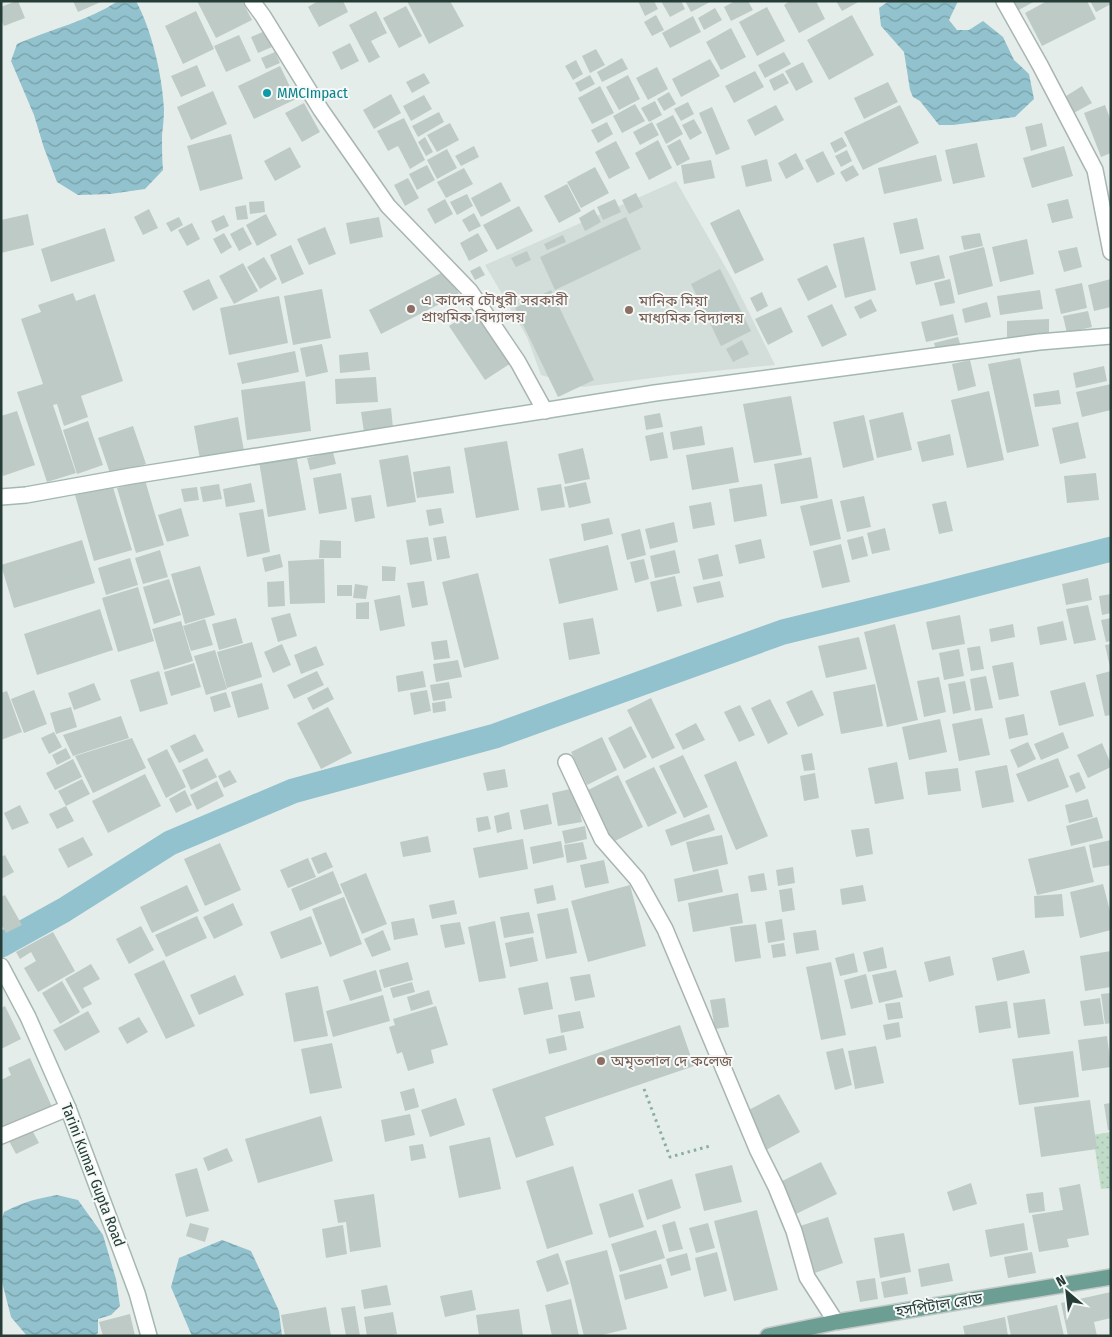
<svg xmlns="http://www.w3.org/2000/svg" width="1112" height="1337" viewBox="0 0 1112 1337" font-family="'Fira Sans Condensed','Noto Sans Bengali',sans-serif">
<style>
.built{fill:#d3ddd9}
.park{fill:url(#park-dots)}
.water{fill:url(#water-waves)}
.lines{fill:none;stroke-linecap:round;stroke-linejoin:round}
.canal{stroke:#92c2cd;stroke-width:25}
.building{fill:#bdcac6}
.street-casing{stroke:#a8b5b1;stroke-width:18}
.secondary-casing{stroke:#a4b8b1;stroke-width:18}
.primary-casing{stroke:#c2c9c7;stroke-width:18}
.path{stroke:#88aea3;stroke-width:3;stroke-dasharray:2.5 4;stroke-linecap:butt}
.street{stroke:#fff;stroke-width:15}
.secondary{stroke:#fff;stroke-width:15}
.primary{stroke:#6d9e93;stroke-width:15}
.culture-dot{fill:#0f9aa8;stroke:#f5f9f7;stroke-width:2}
.education-dot{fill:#8d6e63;stroke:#f5f9f7;stroke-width:2}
.labels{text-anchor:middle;stroke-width:4;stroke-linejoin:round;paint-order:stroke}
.culture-label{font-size:15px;fill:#0d838f;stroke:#f5f9f7;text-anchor:start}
.education-label{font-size:15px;fill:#785e54;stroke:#f5f9f7;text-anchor:start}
.street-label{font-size:15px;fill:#263d37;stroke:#f5f9f7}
</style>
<defs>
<pattern id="park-dots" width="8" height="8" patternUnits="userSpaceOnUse" patternTransform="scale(1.25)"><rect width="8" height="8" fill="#c0dcc8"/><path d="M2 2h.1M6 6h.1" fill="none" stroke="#a5beac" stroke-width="1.8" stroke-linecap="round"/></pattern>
<pattern id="water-waves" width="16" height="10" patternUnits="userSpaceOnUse" patternTransform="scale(1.25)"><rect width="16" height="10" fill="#92c2cd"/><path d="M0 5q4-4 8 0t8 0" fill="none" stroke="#779fa7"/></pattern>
</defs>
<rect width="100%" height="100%" fill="#e5edea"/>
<path class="built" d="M676 181 734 282 775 365 675 375 583 387 541 375 527 337 485 265Z"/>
<path class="park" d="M1111 1132V1188L1101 1189 1093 1135Z"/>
<path class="water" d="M118 1H136C152 31 162 74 164 109 164 117 163 127 162 135 162 147 162 159 163 170L145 189 110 194 78 195 57 182 44 148 34 115 11 61 17 44C51 29 88 21 118 1Z
M889 1H958L949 20 957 30H969L983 21 1003 37 1014 60 1029 74 1034 99 1015 117 953 125H939L920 101 913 97 910 90 904 52 881 26 879 8Z
M57 1195 78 1200 103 1235 116 1279 120 1306 111 1315 98 1319V1333L93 1336H27L11 1317 1 1278V1222L4 1212C24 1202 35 1199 57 1195Z
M222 1240 251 1251 279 1311 282 1336H192L171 1287 179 1258Z"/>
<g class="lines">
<path class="canal" d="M1 945 64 910 170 843 293 791 495 736 783 632 930 596 1111 549"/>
</g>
<path class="building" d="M16 1H18L25 18 4 26 1 20V7Z
M73 1H103L78 12Z
M197 1H242L252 20 216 38Z
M318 1H343L348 12 319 27 308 7Z
M407 1H450L464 26 429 44Z
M638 1H654L658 9 645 16Z
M661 1H681L685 9 670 17Z
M685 1H712L691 12Z
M735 1H748L753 10 731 21 724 7Z
M790 1H816L825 19 799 33 784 5Z
M836 1H860L842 11Z
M1012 1H1035L1017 11Z
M1047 1H1087L1096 19 1042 46 1025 13Z
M1090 1H1111V4L1096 12Z
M406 6 422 36 399 48 383 18Z
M767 7 785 41 757 56 739 22Z
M715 8 722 20 704 30 698 18Z
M196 11 214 49 183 64 165 26Z
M376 11 387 33 371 41 380 57 369 63 349 25Z
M656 15 664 30 652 36 644 22Z
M852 15 874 55 829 80 807 40Z
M693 16 701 32 670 48 662 33Z
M731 28 746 57 721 70 706 42Z
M265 31 272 47 258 53 251 37Z
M239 35 251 61 226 72 214 46Z
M350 43 359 61 341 70 332 52Z
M596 49 605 65 590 73 582 56Z
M275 52 280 63 266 69 261 58Z
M784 52 791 64 765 78 758 65Z
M622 58 628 69 602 82 597 72Z
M710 59 720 76 681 97 672 79Z
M576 60 583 74 573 80 565 66Z
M803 62 813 82 796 91 785 71Z
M197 65 206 86 181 97 171 76Z
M280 66 296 99 254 119 238 86Z
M657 67 668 89 648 100 636 78Z
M755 71 764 87 734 103 725 86Z
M424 73 430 83 412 93 406 82Z
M783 73 789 83 774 91 769 80Z
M590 75 595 84 580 92 575 83Z
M628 75 640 99 619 110 606 87Z
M888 82 898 102 864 119 854 98Z
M600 86 614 113 592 124 578 98Z
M1082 86 1092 103 1072 114 1063 98Z
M213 91 227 124 191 140 177 107Z
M669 92 676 104 664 111 657 99Z
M391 94 401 113 374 129 363 110Z
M424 95 432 109 411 121 403 106Z
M655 101 662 115 649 122 641 108Z
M688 102 694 114 681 121 674 109Z
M304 103 320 132 302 142 285 113Z
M635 104 645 121 622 133 613 116Z
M776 105 784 120 755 136 747 120Z
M900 105 919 143 863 170 844 132Z
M1105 105 1111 121V153L1101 157 1084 113Z
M712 107 730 149 716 155 699 113Z
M439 112 444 122 418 137 412 126Z
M673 115 683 134 666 144 656 124Z
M404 118 425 160 410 169 398 146 388 151 377 131Z
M694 119 702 133 690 140 682 125Z
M607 122 613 134 598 143 591 130Z
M652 122 659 135 640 145 633 132Z
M450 123 459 140 437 152 427 135Z
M1042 123 1047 146 1031 151 1025 127Z
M231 134 243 179 200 191 187 146Z
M425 137 433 152 426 156 418 142Z
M842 137 847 146 835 153 830 143Z
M680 139 690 159 677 166 667 146Z
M658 140 672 168 649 180 635 153Z
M616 141 630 168 609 179 595 152Z
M977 143 985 177 953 184 945 150Z
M474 146 479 157 461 166 455 156Z
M1064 146 1073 176 1032 188 1023 158Z
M290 147 301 167 275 181 264 161Z
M447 149 457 168 437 179 427 160Z
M847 150 852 161 841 167 835 156Z
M823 151 835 174 817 183 805 160Z
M796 153 804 169 786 179 778 163Z
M936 155 942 181 884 194 878 168Z
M767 159 772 181 746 187 741 166Z
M711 160 715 178 684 184 681 165Z
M427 165 435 180 417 190 409 174Z
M853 165 859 175 846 182 840 172Z
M595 167 609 193 581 208 567 182Z
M464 168 473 184 446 198 437 182Z
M408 178 419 198 405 206 394 185Z
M501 182 511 201 481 217 471 198Z
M567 184 581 211 559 223 544 196Z
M636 193 643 207 629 214 622 200Z
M467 194 473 206 457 215 450 202Z
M445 199 453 214 435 224 427 209Z
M615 199 621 212 603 220 597 207Z
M1068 199 1073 218 1052 223 1047 204Z
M264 201 265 212 250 214 249 202Z
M246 205 248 219 237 220 235 207Z
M519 206 533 231 497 250 483 225Z
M149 209 158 228 143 235 134 217Z
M594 209 601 222 585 231 579 218Z
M739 209 764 260 735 274 710 223Z
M474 213 481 226 469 232 462 220Z
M28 214 34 245 1 253V220Z
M266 214 277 235 257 246 246 225Z
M224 215 229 226 216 232 211 221Z
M179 217 183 225 171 232 166 223Z
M379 217 383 237 350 244 346 223Z
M626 217 641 249 555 290 540 257Z
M917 218 924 249 900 254 893 223Z
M192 223 200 239 187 246 178 230Z
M243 227 252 244 239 251 230 234Z
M325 227 336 254 309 265 297 239Z
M105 228 115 261 51 282 41 249Z
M224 233 232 247 221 254 213 239Z
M478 233 488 251 469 261 460 243Z
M980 233 983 246 964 250 961 236Z
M563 235 566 242 547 250 544 244Z
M864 237 876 290 845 298 833 244Z
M1027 239 1034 274 1000 282 992 247Z
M291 245 304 274 282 284 270 255Z
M984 247 993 286 958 295 949 256Z
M1077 247 1082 267 1064 272 1058 251Z
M527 251 531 260 516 267 511 258Z
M939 255 945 278 916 285 910 262Z
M264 257 277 279 260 289 247 267Z
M243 263 258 291 234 304 219 276Z
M827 265 837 287 808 301 797 279Z
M480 266 485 275 475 280 470 271Z
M720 269 751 331 721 346 691 284Z
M447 270 459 294 381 334 369 310Z
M209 279 218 298 193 311 183 291Z
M950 279 955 303 940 306 934 283Z
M1111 279V307L1094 311 1088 285Z
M1082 283 1087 308 1061 314 1055 289Z
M322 289 331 338 293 345 284 296Z
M551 290 594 380 558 397 515 308Z
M1040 290 1043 309 1000 315 997 296Z
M762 292 768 306 757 312 750 298Z
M73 293 76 301 95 294 123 381 81 396 88 417 64 426 57 404 53 405 76 473 47 482 17 392 43 384 21 319 41 312 38 305Z
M279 296 288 343 229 355 220 308Z
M871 299 877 311 860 319 854 307Z
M987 302 991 317 965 323 962 309Z
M832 304 847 335 822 347 807 316Z
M781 307 793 332 768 345 755 319Z
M475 309 511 363 485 380 449 326Z
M1088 311 1092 327 1067 333 1063 316Z
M953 314 958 335 926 342 921 322Z
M1049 319V336L1007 337V321Z
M958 337 961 347 937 353 934 343Z
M742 340 749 354 733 362 726 349Z
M322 344 328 372 306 377 300 348Z
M295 351 299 372 242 384 237 363Z
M368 352 370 370 340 373 339 355Z
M1020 358 1039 446 1007 453 988 364Z
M970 360 976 386 958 391 952 364Z
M1104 366 1107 381 1076 388 1073 373Z
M376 377 378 402 336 404 335 379Z
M305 381 311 431 247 440 241 390Z
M1111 384V410L1082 417 1076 392Z
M1059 390 1061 404 1035 407 1033 394Z
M989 391 1004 460 967 468 951 400Z
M791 396 802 455 754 463 743 404Z
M391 408 393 428 364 432 361 412Z
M17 411 35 465 3 476 1 469V416Z
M903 412 912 450 877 458 869 420Z
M660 413 663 427 646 430 644 416Z
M864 415 874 460 843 468 833 422Z
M238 417 244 451 200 459 194 426Z
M88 421 103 465 77 474 63 430Z
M1078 422 1086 458 1060 464 1052 428Z
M133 426 146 464 111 476 98 438Z
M702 426 705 445 673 450 670 432Z
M663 432 668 458 650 461 645 436Z
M950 434 954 455 922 462 917 442Z
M507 441 519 510 476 518 464 448Z
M733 447 739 482 692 490 686 455Z
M583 448 590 479 565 484 558 454Z
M333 452 336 464 310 470 307 458Z
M296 454 306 510 268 517 259 461Z
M408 455 416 502 387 507 379 460Z
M811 457 818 498 781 504 774 464Z
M450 466 454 493 417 498 413 472Z
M341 473 347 509 319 514 313 478Z
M1096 473 1099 500 1067 503 1064 476Z
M145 480 164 545 136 553 117 488Z
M586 482 591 503 569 508 564 487Z
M251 483 255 502 226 507 223 489Z
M112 484 132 550 94 561 75 495Z
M219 484 222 499 203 502 200 487Z
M561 484 565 507 541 511 537 488Z
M762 484 767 516 734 522 729 489Z
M197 487 199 500 184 502 181 489Z
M371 495 375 518 355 522 351 498Z
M864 496 871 527 847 532 840 501Z
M832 499 841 539 810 546 800 506Z
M946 501 953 531 939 534 932 504Z
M711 502 715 525 693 529 689 506Z
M181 508 189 536 167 542 158 515Z
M441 508 444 523 429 526 426 510Z
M263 509 270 552 247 557 239 513Z
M609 518 613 534 584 541 581 524Z
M674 522 678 542 650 549 645 529Z
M885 528 890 550 872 554 867 533Z
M640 529 646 555 627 560 621 534Z
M446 536 450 558 437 560 433 538Z
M863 536 868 556 852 560 847 540Z
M428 537 432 561 410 565 406 540Z
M761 539 765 558 739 564 735 545Z
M82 540 95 583 14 608 1 565Z
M320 540 341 541V558H319Z
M841 544 850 582 822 588 813 551Z
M608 545 618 590 559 604 549 559Z
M160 550 168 577 143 584 135 558Z
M675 550 680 573 655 578 650 556Z
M280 554 283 567 265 572 262 558Z
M718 554 723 576 703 580 698 559Z
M130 558 138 585 106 595 98 568Z
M324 559 325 603 290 604 288 561Z
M644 559 649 579 635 583 630 562Z
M200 566 215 615 185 624 171 574Z
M382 566 396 567 395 581H382Z
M478 573 499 659 464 668 442 582Z
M675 576 682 606 657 612 650 582Z
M1088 578 1092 600 1066 605 1062 584Z
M169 579 181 615 154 624 143 587Z
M284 581 285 606 268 607 267 582Z
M424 581 428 605 412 608 407 583Z
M720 581 724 597 697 603 693 587Z
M355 584 368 586 366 599 353 598Z
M337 585H352V596H337Z
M138 587 154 641 118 652 102 598Z
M1111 594V613L1102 615 1099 596Z
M400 595 405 626 380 631 374 600Z
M369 602V619H356V603Z
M1088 605 1096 640 1074 644 1066 609Z
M100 609 113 650 37 675 24 634Z
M290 613 297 636 278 642 271 618Z
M960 615 965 644 932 650 926 622Z
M236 618 243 643 219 650 212 624Z
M593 618 600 654 569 660 563 623Z
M1111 618V641L1106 642 1101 620Z
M205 619 213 645 191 651 183 626Z
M181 621 193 661 164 670 152 629Z
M1063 621 1067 640 1040 645 1037 627Z
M895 624 918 720 887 727 864 632Z
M1013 624 1015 637 991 642 989 629Z
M859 637 867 669 826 678 818 646Z
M447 640 450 658 434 660 431 642Z
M252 642 262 677 227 688 217 652Z
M282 644 291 665 273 673 264 652Z
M1111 644V667H1110L1105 645Z
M316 646 324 665 301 674 294 655Z
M980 646 984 669 971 671 967 648Z
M959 649 964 676 944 680 939 653Z
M215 650 227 689 206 695 194 656Z
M458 660 462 677 436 682 433 664Z
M1013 662 1019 696 999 700 992 666Z
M194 663 201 687 171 696 164 672Z
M159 671 168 704 140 712 130 680Z
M317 671 324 685 294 699 287 685Z
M423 671 426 687 398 692 396 676Z
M1111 671V715L1105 716 1096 675Z
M986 676 993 708 975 711 970 679Z
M939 677 946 712 924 717 917 681Z
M965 681 971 710 953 714 948 684Z
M449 682 452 698 433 701 430 685Z
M1085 682 1094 716 1059 726 1050 691Z
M94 683 101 700 74 710 68 693Z
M262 683 269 709 238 718 231 692Z
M875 684 883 726 841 734 833 692Z
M328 687 334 699 313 710 307 698Z
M34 690 47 724 24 733 11 699Z
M427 690 431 711 414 715 410 693Z
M812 690 824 715 798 727 786 702Z
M7 691 22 732 1 740V693Z
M226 692 231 707 214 712 210 697Z
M651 698 675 748 652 759 627 710Z
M770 699 788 734 768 744 751 708Z
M445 701 446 711 433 713 432 703Z
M740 705 755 735 739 742 724 712Z
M71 707 77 727 56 734 50 713Z
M328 707 352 753 321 769 297 723Z
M1024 714 1028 735 1009 739 1005 718Z
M121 716 129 738 73 756 63 735Z
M982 718 990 755 959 761 952 724Z
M940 719 947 752 909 760 902 727Z
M696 723 705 740 683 750 675 734Z
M631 726 647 757 624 769 608 738Z
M54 732 62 747 49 754 41 738Z
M1063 732 1069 748 1041 760 1034 744Z
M195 734 204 751 179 763 170 746Z
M602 737 617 770 587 785 571 752Z
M132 738 146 768 93 793 75 756Z
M1028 742 1036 759 1018 768 1010 750Z
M1102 743 1111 764V767L1088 778 1077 755Z
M66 748 71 758 57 765 52 755Z
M167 749 186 787 166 798 147 759Z
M812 753 815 770 804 771 801 755Z
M683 755 708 807 684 818 659 766Z
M207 758 217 777 191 790 182 770Z
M1058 758 1069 787 1028 802 1016 774Z
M73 759 82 777 55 790 46 773Z
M736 761 768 836 736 850 704 775Z
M897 762 904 799 875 804 868 768Z
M1007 765 1014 802 982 808 975 771Z
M654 767 677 813 648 827 625 781Z
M958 768 961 791 928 795 925 772Z
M505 769 508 787 487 791 483 773Z
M230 770 237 782 224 788 218 776Z
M1079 772 1086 788 1076 793 1069 776Z
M815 773 819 798 804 801 800 776Z
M145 774 161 806 108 833 92 801Z
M618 775 643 827 613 842 588 790Z
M82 779 90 794 66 806 58 791Z
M217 781 224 796 197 810 190 795Z
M575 788 582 822 558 826 552 793Z
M185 790 192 805 176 813 169 799Z
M1088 799 1093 817 1069 823 1065 805Z
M548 804 552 824 524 830 520 810Z
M20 805 29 823 12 830 4 813Z
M66 806 74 821 57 829 49 814Z
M509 812 512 829 497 833 494 816Z
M709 814 715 830 671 846 665 830Z
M488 816 491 829 478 832 476 818Z
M1097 817 1103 838 1071 846 1066 826Z
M585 826 587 839 565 844 562 831Z
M869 828 873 854 856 857 851 830Z
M722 835 728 864 693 872 686 842Z
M428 836 431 852 403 857 400 842Z
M83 837 93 855 68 868 58 849Z
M523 839 528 869 479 878 473 848Z
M1111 840V865L1093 868 1089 845Z
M561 841 564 857 533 864 530 847Z
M583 842 587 859 567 863 564 845Z
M220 843 241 890 205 906 184 859Z
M1085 846 1094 882 1037 895 1028 859Z
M326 852 333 867 318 874 311 858Z
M5 855 14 872 1 879V857Z
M308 858 316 877 288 888 280 870Z
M604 860 609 883 585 888 580 865Z
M793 867 795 883 778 886 776 870Z
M718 869 723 892 678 902 674 879Z
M333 871 342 893 300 911 291 889Z
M366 873 387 924 362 934 340 884Z
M764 873 767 890 751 892 748 876Z
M1103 884 1111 915V930L1080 938 1070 892Z
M187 885 199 911 152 933 140 907Z
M553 885 556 900 537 904 534 889Z
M630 885 646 946 588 962 571 901Z
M863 885 866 901 842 905 840 889Z
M792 888 795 910 782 912 779 890Z
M738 893 743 923 693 932 688 903Z
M1062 894 1064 916 1035 918 1034 896Z
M5 895 22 925 6 933 1 924V897Z
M344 897 362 944 330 957 312 909Z
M454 900 457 914 432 919 429 905Z
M233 903 243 925 214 939 203 917Z
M568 908 577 953 546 959 537 914Z
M529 912 534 933 504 938 500 917Z
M197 916 207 938 166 957 155 935Z
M311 916 322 944 281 959 270 932Z
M414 918 418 935 394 940 391 922Z
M782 919 785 940 768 943 765 922Z
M495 921 506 978 479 982 468 927Z
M460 922 465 944 445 948 440 925Z
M756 924 761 958 735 962 730 927Z
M141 926 154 950 129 964 116 939Z
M383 930 391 950 372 957 364 939Z
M816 930 819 950 796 954 793 933Z
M53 932 75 971 38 992 24 968 36 961 31 952 20 959 16 952Z
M533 937 538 961 510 967 505 943Z
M784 943 786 956 773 958 771 945Z
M883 947 887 968 868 972 863 952Z
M1024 950 1030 973 997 981 992 958Z
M1111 951V987L1085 991 1080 956Z
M854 953 858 972 840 976 835 958Z
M950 956 954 975 929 982 924 962Z
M164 960 195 1026 166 1039 134 974Z
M408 962 413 980 384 988 379 970Z
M831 962 846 1035 821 1040 806 967Z
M91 964 100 979 83 988 92 1004 82 1009 65 979Z
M376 970 382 991 350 1001 343 980Z
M896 970 903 997 879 1003 872 975Z
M590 974 595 997 575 1001 570 977Z
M866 974 873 1004 851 1009 844 980Z
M235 975 244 995 199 1015 190 995Z
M62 981 80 1012 60 1024 42 993Z
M412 982 415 992 393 998 390 988Z
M548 982 553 1009 524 1015 518 988Z
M318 986 328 1036 294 1042 285 993Z
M429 990 433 1004 411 1011 407 997Z
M1111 993V1023L1105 1024 1101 994Z
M383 995 390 1021 333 1037 326 1011Z
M725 998 729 1027 715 1029 710 1000Z
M1100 998 1104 1024 1084 1026 1080 1001Z
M1045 999 1050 1034 1018 1038 1013 1003Z
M1007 1001 1011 1028 979 1033 975 1006Z
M900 1002 903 1018 888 1020 885 1004Z
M5 1006 21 1039 1 1049V1008Z
M436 1006 448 1045 431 1050 434 1063 408 1071 402 1052 397 1054 389 1027 395 1025 393 1019Z
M88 1011 100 1032 65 1051 53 1030Z
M580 1011 584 1028 561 1033 558 1015Z
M139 1017 148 1032 127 1044 118 1028Z
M899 1022 901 1037 886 1040 883 1025Z
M680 1025 694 1066 545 1117 554 1145 516 1158 492 1089Z
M564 1035 567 1050 549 1054 546 1039Z
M1107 1036 1111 1067 1082 1071 1078 1040Z
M332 1043 342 1088 310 1094 301 1049Z
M876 1046 884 1083 855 1089 848 1051Z
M843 1048 852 1085 835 1090 826 1052Z
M1073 1051 1079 1097 1019 1105 1012 1059Z
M30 1058 53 1109 1 1131V1080L11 1075 8 1068Z
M414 1088 419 1107 405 1111 400 1092Z
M779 1094 800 1132 766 1150 745 1112Z
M456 1098 465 1125 430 1137 421 1110Z
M1090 1100 1097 1149 1041 1157 1034 1107Z
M1111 1103V1130H1108L1104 1104Z
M410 1114 415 1135 385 1142 381 1120Z
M321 1116 333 1161 258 1183 245 1139Z
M32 1130 39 1143 16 1154 9 1141Z
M490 1137 501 1189 459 1198 449 1146Z
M423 1144 426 1158 411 1161 409 1146Z
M227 1148 233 1161 208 1171 203 1158Z
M821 1162 837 1194 796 1214 780 1182Z
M732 1165 742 1202 704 1211 695 1174Z
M573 1166 593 1234 547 1249 526 1181Z
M197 1168 209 1211 186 1217 175 1174Z
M672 1179 681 1208 647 1220 638 1190Z
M971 1183 977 1204 953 1211 947 1192Z
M1080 1184 1089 1235 1067 1239 1069 1247 1039 1252 1032 1215 1063 1210 1059 1188Z
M1043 1192 1045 1211 1029 1213 1026 1194Z
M633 1193 644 1227 609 1238 599 1204Z
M374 1194 381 1247 350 1252 346 1222 338 1223 334 1200Z
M757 1210 778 1290 734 1301 714 1221Z
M828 1217 843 1263 812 1274 797 1227Z
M675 1221 683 1249 669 1252 662 1225Z
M190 1223 209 1228 205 1242 186 1236Z
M708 1223 715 1248 696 1253 689 1228Z
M1024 1223 1028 1250 990 1257 985 1230Z
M343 1225 347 1254 326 1258 322 1229Z
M656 1230 665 1258 620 1272 611 1244Z
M904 1233 911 1272 880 1278 874 1238Z
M607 1250 627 1329 598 1336H584L565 1261Z
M717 1252 727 1291 704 1297 695 1258Z
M1032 1252 1036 1273 1008 1278 1004 1257Z
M558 1253 569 1284 547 1292 536 1261Z
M687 1253 691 1270 671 1276 666 1259Z
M949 1263 953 1281 921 1287 918 1269Z
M661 1264 668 1288 625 1300 619 1275Z
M905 1277 908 1294 884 1298 881 1282Z
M875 1278 878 1299 860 1302 856 1281Z
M387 1285 391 1305 364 1309 361 1290Z
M472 1290 476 1310 445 1317 440 1296Z
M1111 1292V1318L1094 1322 1097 1336H1068L1061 1303Z
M571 1299 579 1336H552L545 1305Z
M1057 1305 1064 1336H1011L1007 1316Z
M355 1306 360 1336H346L341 1308Z
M326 1307 331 1336H285L281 1315Z
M519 1309 523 1336H479L476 1315Z
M393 1312 397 1334 387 1336H367L364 1317Z
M130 1314 135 1336H103L99 1322Z
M1005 1317 1008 1336H965L963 1326Z"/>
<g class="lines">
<defs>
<path id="street" d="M252 1 263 16 321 110 388 206 470 291 518 362 545 411
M1004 1 1040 65 1095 170 1111 252
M566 762 602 839 637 879 665 929 758 1151 776 1187 794 1231 807 1277 836 1322
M1 1136 68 1108"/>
<path id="secondary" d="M1 497 26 495 131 476 655 393 1039 342 1111 336
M1 966 28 1017 68 1108 137 1293 149 1336"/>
<path id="primary" d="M768 1336 836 1322 1111 1277"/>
</defs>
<use href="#street" class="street-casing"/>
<use href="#secondary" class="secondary-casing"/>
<use href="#primary" class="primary-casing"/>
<path class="path" d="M644 1089 670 1157 710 1146"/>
<use href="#street" class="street"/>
<use href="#secondary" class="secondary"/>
<use href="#primary" class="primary"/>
</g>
<circle class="culture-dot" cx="267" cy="93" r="5"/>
<g class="education-dot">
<circle cx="411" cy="309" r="5"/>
<circle cx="629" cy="310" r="5"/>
<circle cx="601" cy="1061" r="5"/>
</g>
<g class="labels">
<g class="culture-label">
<text x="277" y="98">MMCImpact</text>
</g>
<g class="education-label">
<text x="421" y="305">এ কাদের চৌধুরী সরকারী<tspan x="421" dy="17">প্রাথমিক বিদ্যালয়</tspan></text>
<text x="639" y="306">মানিক মিয়া<tspan x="639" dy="17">মাধ্যমিক বিদ্যালয়</tspan></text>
<text x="611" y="1066">অমৃতলাল দে কলেজ</text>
</g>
<g class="street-label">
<text transform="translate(93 1175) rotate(69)" y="5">Tarini Kumar Gupta Road</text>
<text transform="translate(939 1305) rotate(-9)" y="5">হসপিটাল রোড</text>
</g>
</g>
<rect width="1112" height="1337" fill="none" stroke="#263d37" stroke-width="5"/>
<g transform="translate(1067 1292) rotate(332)" stroke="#f5f9f7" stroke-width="4" paint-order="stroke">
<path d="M0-4L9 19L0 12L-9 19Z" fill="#263d37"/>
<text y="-8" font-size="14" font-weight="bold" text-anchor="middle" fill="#263d37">N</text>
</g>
</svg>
